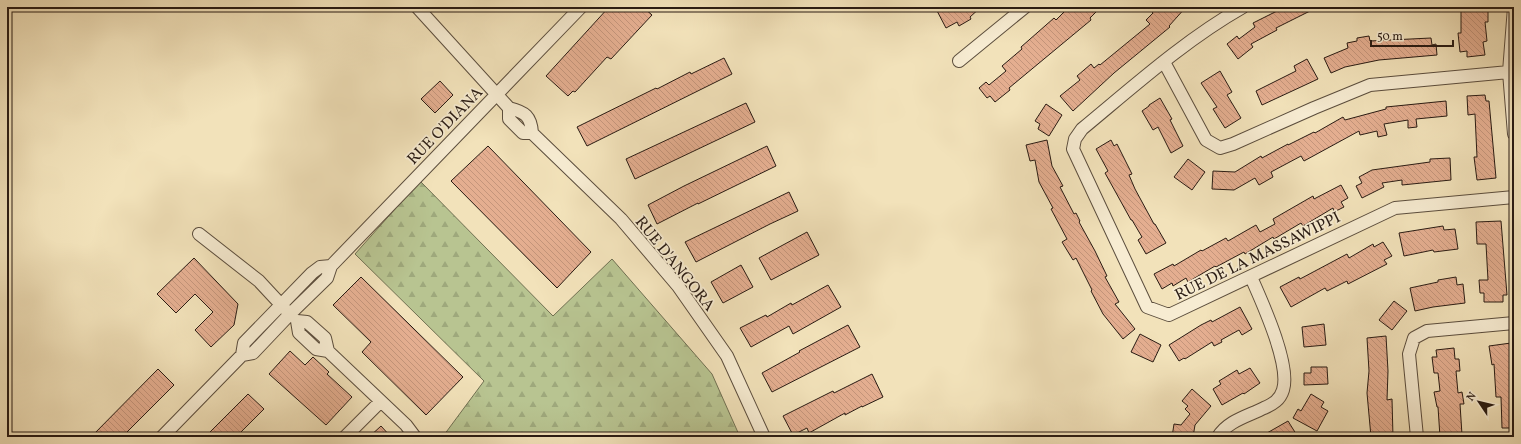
<svg xmlns="http://www.w3.org/2000/svg" width="1521" height="444" viewBox="0 0 1521 444" font-family="Vollkorn,serif">
<style>
.forest{fill:url(#forest-firs);stroke:#707052}
.building{fill:url(#building-back-hatch);stroke:#291b13}
.lines{fill:none;stroke-linecap:round;stroke-linejoin:round}
.minor-casing{stroke:#5b4d3d;stroke-width:14}
.minor{stroke:#f7ecd2;stroke-width:12}
.labels{text-anchor:middle;stroke-width:3.5;stroke-linejoin:round;paint-order:stroke}
.street-label{font-size:16px;fill:#291b13;stroke:#f7ecd2}
</style>
<defs>
<pattern id="forest-firs" width="22" height="20" patternUnits="userSpaceOnUse"><rect width="22" height="20" fill="#b8c491"/><path d="M5 1l3.5 6h-7zM16 11l3.5 6h-7z" fill="#9ea87c"/></pattern>
<pattern id="building-back-hatch" width="6" height="6" patternUnits="userSpaceOnUse"><rect width="6" height="6" fill="#e4ae90"/><path d="M-1 5l2 2M0 0l6 6M5-1l2 2" fill="none" stroke="#c4957b"/></pattern>
</defs>
<rect width="100%" height="100%" fill="#f2e2ba"/>
<filter id="stains"><feTurbulence type="fractalNoise" baseFrequency=".005" numOctaves="4"/><feColorMatrix values="0 0 0 0 .2 0 0 0 0 .09 0 0 0 0 .02 0 0 0 .5 -.17"/></filter>
<radialGradient id="worn" r=".72"><stop offset=".6" stop-color="#630" stop-opacity="0"/><stop offset="1" stop-color="#630" stop-opacity=".3"/></radialGradient>
<path class="forest" d="M420 181 553 316 612 259 712 374 740 437H445L444 435 484 381 355 254Z"/>
<path class="building" d="M609 7H643L652 15 611 59 607 57 575 92 573 91 568 96 546 76Z
M935 7H981L970 17 971 19 959 26 957 22 946 28Z
M1069 7H1091L1096 12 1090 18 1091 20 1009 88 1010 90 995 102 990 96 987 98 979 88 986 82 989 85 1006 71 1002 66 1022 49 1021 47 1054 18 1056 20Z
M1148 7H1186L1169 26 1170 27 1114 73 1073 111 1060 96 1080 80 1077 76 1091 64 1094 68 1099 64 1100 65 1150 24 1146 20 1153 13Z
M1285 7H1318L1276 28 1277 30 1251 44 1253 47 1238 59 1227 44 1237 36 1239 39 1255 27 1253 23Z
M1461 7H1488V22H1485L1487 41 1483 42 1485 55 1467 57V51L1460 52 1458 33H1461Z
M1369 36 1370 41 1431 38 1432 45 1436 44 1437 55 1379 60 1345 67 1331 73 1324 58 1348 48 1347 43 1357 41V38Z
M724 58 732 74 587 146 577 127 656 88 657 89 690 72 691 74Z
M1307 59 1318 79 1262 105 1256 91 1296 71 1294 66Z
M1220 71 1232 92 1227 95 1241 118 1225 128 1213 109 1217 107 1201 83Z
M440 81 453 95 435 113 421 99Z
M1485 95 1486 101H1489L1496 178 1477 180 1474 157H1477L1475 114 1468 115 1467 96Z
M1160 98 1172 119 1170 120 1183 146 1171 153 1158 127 1153 130 1142 111 1149 106V105Z
M1446 101 1447 116 1416 119 1417 127 1408 128V120L1384 124 1387 135 1378 137 1377 131 1360 135 1359 131 1304 161 1301 156 1271 172 1273 177 1259 185 1255 178 1234 190 1212 189 1213 171 1235 172 1261 156 1262 158 1288 144V145L1314 132 1315 133 1343 117 1345 120 1386 109V107Z
M746 103 755 122 635 179 626 159Z
M1046 104 1062 115 1049 136 1038 129 1040 124 1035 121Z
M1047 140 1052 166 1063 186 1060 187 1074 214 1076 213 1080 221 1079 222 1095 251 1107 276 1105 277 1119 302 1115 304 1135 329 1123 339 1103 314 1091 291 1092 290 1076 258 1073 260 1062 242 1067 239 1051 209 1053 208 1039 182 1035 160 1030 161 1026 145Z
M1111 140 1114 146 1117 144 1132 174 1129 175 1135 189 1154 224H1155L1166 243 1146 254 1138 240 1142 237 1132 220H1131L1115 191 1105 173 1108 171 1096 149Z
M488 146 591 252 557 288 451 181Z
M767 146 776 166 698 204V203L657 224 648 205 684 186Z
M1450 158 1451 180 1402 185V180L1382 183 1384 187 1362 198 1356 186 1362 183 1359 177 1372 170 1430 162V159Z
M1188 159 1205 172 1192 190 1174 177Z
M1341 185 1348 198 1341 202 1344 207 1334 212 1333 208 1303 226 1301 223 1274 239 1273 237 1245 254 1244 252 1216 267 1215 266 1188 282 1186 278 1173 286 1172 283 1162 289 1154 274 1173 264 1174 266 1201 250 1202 251 1226 238 1228 241 1256 225 1260 232 1275 224 1273 219 1313 196 1314 199Z
M789 192 798 211 770 224 696 262 685 242Z
M1501 221 1507 295H1503V302H1484V293H1480L1479 280H1488L1486 244H1477L1476 222Z
M1443 226 1444 230 1455 229 1458 249 1434 252 1433 250 1404 256 1399 233Z
M807 232 819 255 771 280 759 258Z
M1383 242 1392 256 1384 260 1387 264 1348 284 1347 281 1327 291 1325 288 1291 307 1280 287 1299 277 1300 279 1347 254 1349 258 1373 244 1374 247Z
M194 258 238 304 234 325 211 347 195 330 213 312 195 294 176 313 157 294Z
M741 265 753 287 723 303 711 282Z
M361 277 463 377 426 415 362 352 371 342 333 305Z
M1456 277 1457 285 1463 284 1465 303 1433 307 1415 311 1410 288 1438 282V280Z
M828 285 841 307 793 334 789 326 751 347 740 328 766 315 767 317 791 303 792 305Z
M1394 301 1407 311 1392 330 1379 320Z
M1240 307 1252 329 1242 335 1239 330 1221 340 1222 342 1214 346 1212 342 1185 359 1184 358 1179 361 1169 345 1201 325 1211 320 1212 322Z
M1324 324 1326 345 1304 347 1302 327Z
M848 325 860 347 772 392 762 373 800 352 799 351Z
M1140 334 1161 345 1153 362 1131 352Z
M1386 336 1388 371 1387 400 1392 399 1393 437H1371L1367 393 1369 371 1367 338Z
M1511 343 1514 365V428H1502L1501 397H1496L1494 364 1492 365 1489 346Z
M1454 348 1455 359H1459L1460 371H1456L1458 393 1462 392 1464 404H1460L1462 435 1440 437 1438 407H1437L1434 392 1440 391 1438 373H1434L1432 357H1437L1436 350Z
M290 351 305 365 313 357 329 372 327 374 352 397 326 425 269 374Z
M1311 367H1327L1328 384 1304 385V373H1311Z
M1250 368 1260 383 1244 394 1243 393 1222 405 1213 389 1221 384 1219 381 1237 370 1239 374Z
M158 369 174 385 122 437H91Z
M872 374 883 397 862 407V406L845 415V413L809 433 807 428 793 435 783 416 833 391 834 393Z
M1192 389 1211 406 1195 425 1193 437H1172L1174 424 1181 425 1190 414 1185 409 1188 406 1182 401Z
M248 394 264 409 236 437H205Z
M1311 394 1324 402 1321 407 1328 411 1317 431 1293 418 1298 409 1301 411Z
M1288 421 1298 437H1260Z
M381 426 391 437H369Z"/>
<g class="lines">
<defs>
<path id="minor" d="M417 7 509 108C525 112 531 116 532 133L621 219 678 286 727 356 764 437
M1243 7C1185 40 1134 86 1082 129L1075 139 1073 149 1147 307 1169 315 1395 208 1514 197
M1514 7 1509 72 1514 134
M959 61 1025 7
M1164 62 1206 140 1220 148 1233 144 1314 108 1370 85 1509 72
M509 108V119L523 133H532
M199 234 259 281 285 309
M328 351 316 349 299 333 297 321 307 322 325 338 328 351 406 425 415 437
M242 355 253 353 290 314 327 278 331 266 581 7
M162 437 242 355 244 343 312 273 320 267 331 266
M345 437 380 402
M1218 437C1227 421 1248 416 1264 408 1273 404 1280 400 1283 390 1291 365 1262 302 1251 277
M1417 437 1409 354 1414 338 1427 331 1514 323"/>
</defs>
<use href="#minor" class="minor-casing"/>
<use href="#minor" class="minor"/>
</g>
<g class="labels">
<g class="street-label">
<text transform="translate(444 125) rotate(-46)" y="6">RUE O'DIANA</text>
<text transform="translate(1257 255) rotate(-26)" y="6">RUE DE LA MASSAWIPPI</text>
<text transform="translate(676 263) rotate(51)" y="6">RUE D'ANGORA</text>
</g>
</g>
<rect width="1521" height="444" fill="none" stroke="#f2e2ba" stroke-width="24"/>
<rect x="8" y="8" width="1505" height="428" fill="none" stroke="#291b13" stroke-width="2"/>
<rect x="12" y="12" width="1497" height="420" fill="none" stroke="#291b13"/>
<g transform="translate(1479 402) rotate(305)" stroke="#f7ecd2" stroke-width="3" paint-order="stroke">
<path d="M0-3L7 15L0 10L-7 15Z" fill="#291b13"/>
<text y="-6" font-size="11" font-weight="bold" text-anchor="middle" fill="#291b13">N</text>
</g>
<path d="M1371 40v6h82v-6" fill="none" stroke="#291b13" stroke-width="2"/>
<text x="1377" y="40" font-size="12" fill="#291b13" stroke="#f7ecd2" stroke-width="3" paint-order="stroke">50 m</text>
<rect width="100%" height="100%" filter="url(#stains)"/>
<rect width="100%" height="100%" fill="url(#worn)"/>
</svg>
